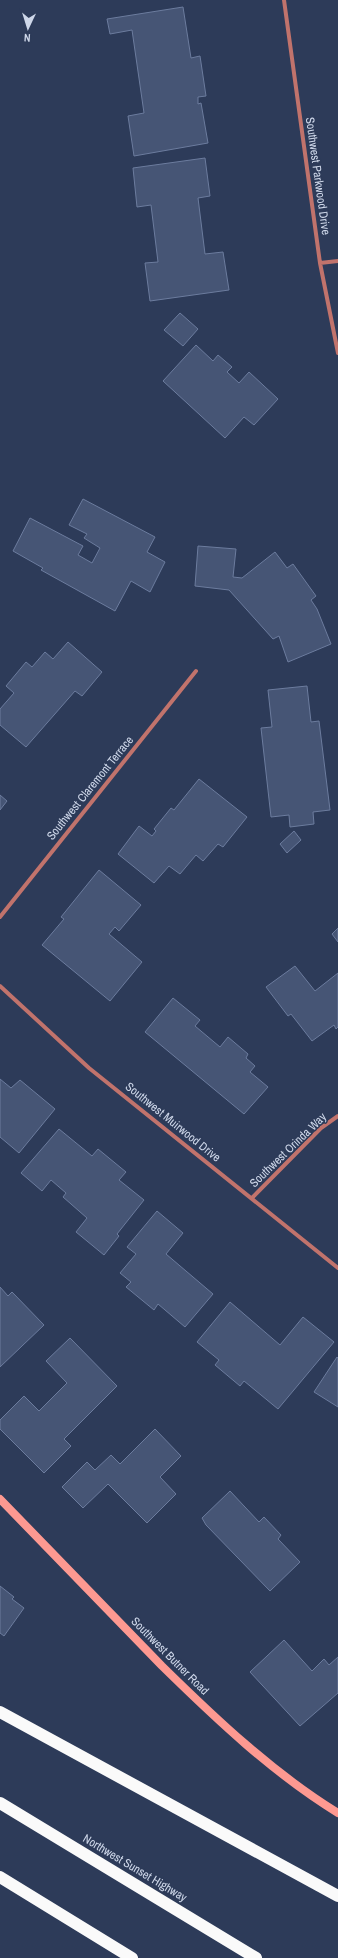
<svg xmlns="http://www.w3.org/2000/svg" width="338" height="1958" viewBox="0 0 338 1958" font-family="'Archivo Narrow',sans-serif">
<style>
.building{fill:#465575;stroke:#6c7c9e}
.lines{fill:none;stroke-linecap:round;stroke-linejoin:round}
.street{stroke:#c1736c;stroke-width:4}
.secondary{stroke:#fd9991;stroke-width:8}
.highway{stroke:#fafafa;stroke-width:12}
.labels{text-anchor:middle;stroke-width:3;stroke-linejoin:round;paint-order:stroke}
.street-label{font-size:12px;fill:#ced7e9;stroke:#2d3b59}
</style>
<rect width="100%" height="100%" fill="#2d3b59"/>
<path class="building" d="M183 7 191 58 200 56 206 96 198 97V104L201 103 208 143 134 156 128 116 144 113 132 30 110 34 107 19Z
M205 158 210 196 198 198 205 254 223 252 229 290 150 301 145 263 158 262 151 205 137 207 133 168Z
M180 313 198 329 183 346 164 330Z
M196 345 213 361 218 355 232 367 227 372 239 383 249 372 278 399 254 425 244 417 225 438 163 381Z
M83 499 155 537 147 552 165 562 150 592 131 581 115 611 41 570 43 568 13 551 30 518 83 546 78 555 92 563 100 548 84 538 87 534 69 525Z
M198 546 236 549 233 577 242 578 275 552 287 568 293 564 316 596 311 600 317 609 331 644 288 662 279 636 273 639 229 590 195 586Z
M68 642 102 672 82 696 75 691 26 747 0 725V709L14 693 6 686 26 662 32 667 45 652 53 659Z
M307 686 311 722 319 721 330 810 313 812 314 824 290 827 289 815 271 817 261 728 272 727 268 690Z
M199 779 247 817 223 847 218 844 203 861 196 855 180 874 169 866 154 883 118 854 139 826 152 836 156 831 154 829 171 808 174 810Z
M0 795 7 801 0 810Z
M294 831 301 840 287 853 280 844Z
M99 870 141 905 119 931 115 927 109 934 142 962 110 1001 42 945 64 919 61 917Z
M338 928V942L332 934Z
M295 966 315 991 338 973V1027L336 1029 334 1025 312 1041 291 1014 288 1016 266 987Z
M173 998 200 1020 195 1026 220 1047 228 1037 248 1054 246 1058 255 1066 250 1072 268 1087 244 1114 145 1032Z
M0 1079 11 1088 20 1080 55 1109 19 1153 0 1137Z
M59 1129 92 1156 98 1149 126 1172 119 1180 144 1200 117 1234 119 1236 104 1255 76 1232 87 1218 63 1197 66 1193 51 1180 42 1191 21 1173Z
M157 1211 183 1233 166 1254 213 1294 185 1327 158 1304 154 1310 126 1287 131 1282 120 1273 136 1254 127 1247Z
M0 1287 8 1296 12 1292 44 1325 0 1367Z
M230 1302 280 1345 303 1317 334 1342 278 1409 244 1381 240 1386 215 1365 219 1360 197 1342Z
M70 1338 117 1386 64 1439 71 1446 44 1473 0 1429V1420L24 1396 39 1411 67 1383 46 1361Z
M337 1357 338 1358V1407L314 1392Z
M155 1429 181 1456 160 1477 176 1494 147 1523 108 1484 83 1508 62 1487 87 1462 95 1470 111 1455 120 1464Z
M230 1491 259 1522 264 1517 281 1535 278 1539 300 1562 270 1591 206 1525 202 1518Z
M0 1586 14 1597 12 1599 24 1608 4 1636 0 1633Z
M284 1640 312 1671 324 1659 329 1665 338 1657V1693L300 1726 250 1672Z"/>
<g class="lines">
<path class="street" d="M284 0 320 263 338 353
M320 263 338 261
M0 917 196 671
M0 986 89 1068 338 1268
M252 1198 321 1128 338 1116"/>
<path class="secondary" d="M0 1499C55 1555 108 1611 162 1666 216 1719 273 1773 338 1813"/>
<path class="highway" d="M0 1712 338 1896
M0 1803 256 1958
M0 1877 132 1958"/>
</g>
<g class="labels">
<g class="street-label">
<text transform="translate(318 176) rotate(82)" y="4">Southwest Parkwood Drive</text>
<text transform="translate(90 788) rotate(-51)" y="4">Southwest Claremont Terrace</text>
<text transform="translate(173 1122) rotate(39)" y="4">Southwest Muirwood Drive</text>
<text transform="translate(288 1150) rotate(-44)" y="4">Southwest Orinda Way</text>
<text transform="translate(170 1656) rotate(45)" y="4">Southwest Butner Road</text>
<text transform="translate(135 1868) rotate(31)" y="4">Northwest Sunset Highway</text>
</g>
</g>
<g transform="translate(28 28) rotate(184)" stroke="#2d3b59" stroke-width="3" paint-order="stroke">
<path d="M0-3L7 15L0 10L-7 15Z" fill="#ced7e9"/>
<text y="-6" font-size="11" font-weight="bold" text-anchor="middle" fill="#ced7e9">N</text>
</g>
</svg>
